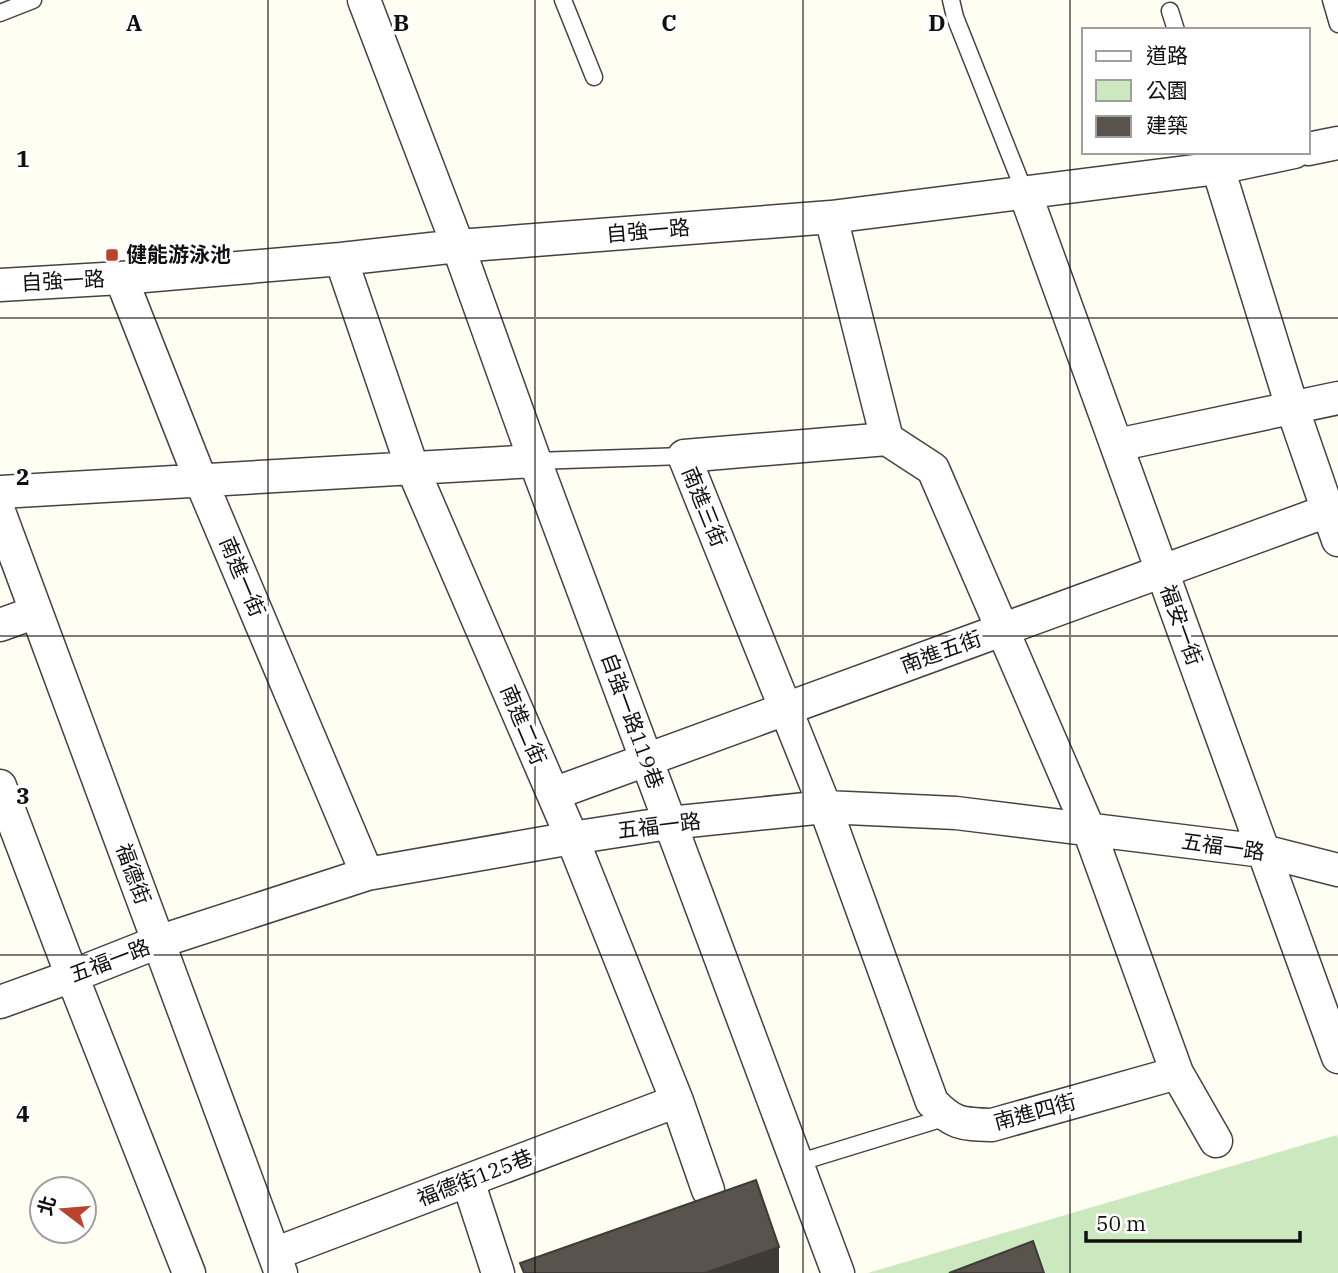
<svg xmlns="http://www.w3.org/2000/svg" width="1338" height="1273" viewBox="0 0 1338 1273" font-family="'IBM Plex Serif','Noto Sans TC',serif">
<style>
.green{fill:#cbe8be}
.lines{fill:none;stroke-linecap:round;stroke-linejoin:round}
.lane-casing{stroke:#434343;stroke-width:19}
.street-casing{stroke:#434343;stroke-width:35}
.lane{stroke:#fff;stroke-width:16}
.street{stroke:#fff;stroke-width:32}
.shaded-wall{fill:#3e3a36}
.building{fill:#58534d;stroke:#3e3a36;stroke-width:2}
.grid{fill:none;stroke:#101010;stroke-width:2;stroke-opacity:0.55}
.poi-dot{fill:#bb432d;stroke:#fff;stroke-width:2.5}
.labels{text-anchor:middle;stroke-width:7;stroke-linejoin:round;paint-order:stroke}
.street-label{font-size:21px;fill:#101010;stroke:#fff}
.poi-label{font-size:21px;font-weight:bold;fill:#101010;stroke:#fff;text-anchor:start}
.grid-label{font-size:23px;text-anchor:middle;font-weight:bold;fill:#101010;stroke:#fff;stroke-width:7;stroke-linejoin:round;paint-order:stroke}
</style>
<rect width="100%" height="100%" fill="#fefef3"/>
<path class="green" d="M1337 1135 1338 1139V1273H868Z"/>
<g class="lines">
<defs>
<path id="lane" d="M563 0 594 77
M951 0 955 17 1025 193
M1331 0 1338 24
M1170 11 1176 30
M0 13 33 0
M535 461 684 456
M797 1163 947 1117"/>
<path id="street" d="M364 0 458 246 535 461 838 1273
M1308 149 1338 143
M1218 168 1292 407 1338 540
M1025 193 1338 1057
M831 217 887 439
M341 259 412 467 572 838 677 1101 708 1190
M121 278 201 481 367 874
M0 285 121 278 341 259 458 246 831 217 1218 168 1294 152
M1117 445 1338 398
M0 492C178 482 356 470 535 461
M0 514 281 1273
M0 625 36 612
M0 786 72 976 189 1273
M553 794 1338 507
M0 1002 72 976 158 942 367 874 572 838 669 823 825 807 956 813 1263 851 1338 870
M1177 1073 992 1125C961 1124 953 1124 932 1102L825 807 684 456 887 439 933 469 1089 830 1177 1073 1216 1141
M468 1181 498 1273
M274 1254 677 1101"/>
</defs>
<use href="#lane" class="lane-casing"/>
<use href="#street" class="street-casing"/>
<use href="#lane" class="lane"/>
<use href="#street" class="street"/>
</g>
<path class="shaded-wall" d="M779 1247V1273H705Z"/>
<path class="building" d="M756 1180 779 1247 705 1273H524L520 1263Z
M1033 1241 1044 1273H949Z"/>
<path class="grid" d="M268 0V1273M535 0V1273M803 0V1273M1070 0V1273M0 318H1338M0 636H1338M0 955H1338"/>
<rect class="poi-dot" x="105" y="248" width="14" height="14" rx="3.5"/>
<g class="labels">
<g class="street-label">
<text transform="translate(648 231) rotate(-5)" y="7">自強一路</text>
<text transform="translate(63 281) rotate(-3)" y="7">自強一路</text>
<text transform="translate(704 507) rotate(68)" y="7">南進三街</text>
<text transform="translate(242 577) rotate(67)" y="7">南進一街</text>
<text transform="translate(1181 625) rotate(70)" y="7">福安一街</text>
<text transform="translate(941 652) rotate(-20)" y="7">南進五街</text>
<text transform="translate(632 721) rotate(70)" y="7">自強一路119巷</text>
<text transform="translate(523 725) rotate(67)" y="7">南進二街</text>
<text transform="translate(659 826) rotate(-7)" y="7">五福一路</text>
<text transform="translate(1223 847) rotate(8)" y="7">五福一路</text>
<text transform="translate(133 874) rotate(70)" y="7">福德街</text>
<text transform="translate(110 961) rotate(-21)" y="7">五福一路</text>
<text transform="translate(1035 1112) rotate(-15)" y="7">南進四街</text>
<text transform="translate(475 1178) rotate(-21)" y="7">福德街125巷</text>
</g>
<g class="poi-label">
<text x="126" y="262">健能游泳池</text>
</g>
</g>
<g class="grid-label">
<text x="134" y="31">A</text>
<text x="401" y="31">B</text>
<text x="669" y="31">C</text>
<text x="937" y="31">D</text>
<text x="23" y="167">1</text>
<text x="23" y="485">2</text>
<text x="23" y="804">3</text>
<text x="23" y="1122">4</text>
</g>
<rect x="1082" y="28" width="228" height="126" fill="#ffffff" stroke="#9f9f9f" stroke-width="2"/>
<rect x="1096" y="51" width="35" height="10" fill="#ffffff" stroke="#9f9f9f" stroke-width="2"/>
<text x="1146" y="63" font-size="21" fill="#101010">道路</text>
<rect x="1096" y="80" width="35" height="21" fill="#cbe8be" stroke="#9f9f9f" stroke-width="2"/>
<text x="1146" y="98" font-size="21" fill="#101010">公園</text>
<rect x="1096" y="116" width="35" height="21" fill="#58534d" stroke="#9f9f9f" stroke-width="2"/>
<text x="1146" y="133" font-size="21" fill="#101010">建築</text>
<g transform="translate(63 1210) rotate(286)"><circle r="33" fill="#ffffff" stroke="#9f9f9f" stroke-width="2"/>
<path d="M0-5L12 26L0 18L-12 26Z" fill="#bb432d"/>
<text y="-10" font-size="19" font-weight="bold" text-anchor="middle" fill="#101010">北</text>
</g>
<path d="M1086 1231v10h214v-10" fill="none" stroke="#101010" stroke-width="3.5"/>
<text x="1096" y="1231" font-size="21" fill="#101010" stroke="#ffffff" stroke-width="5" paint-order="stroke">50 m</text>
</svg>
